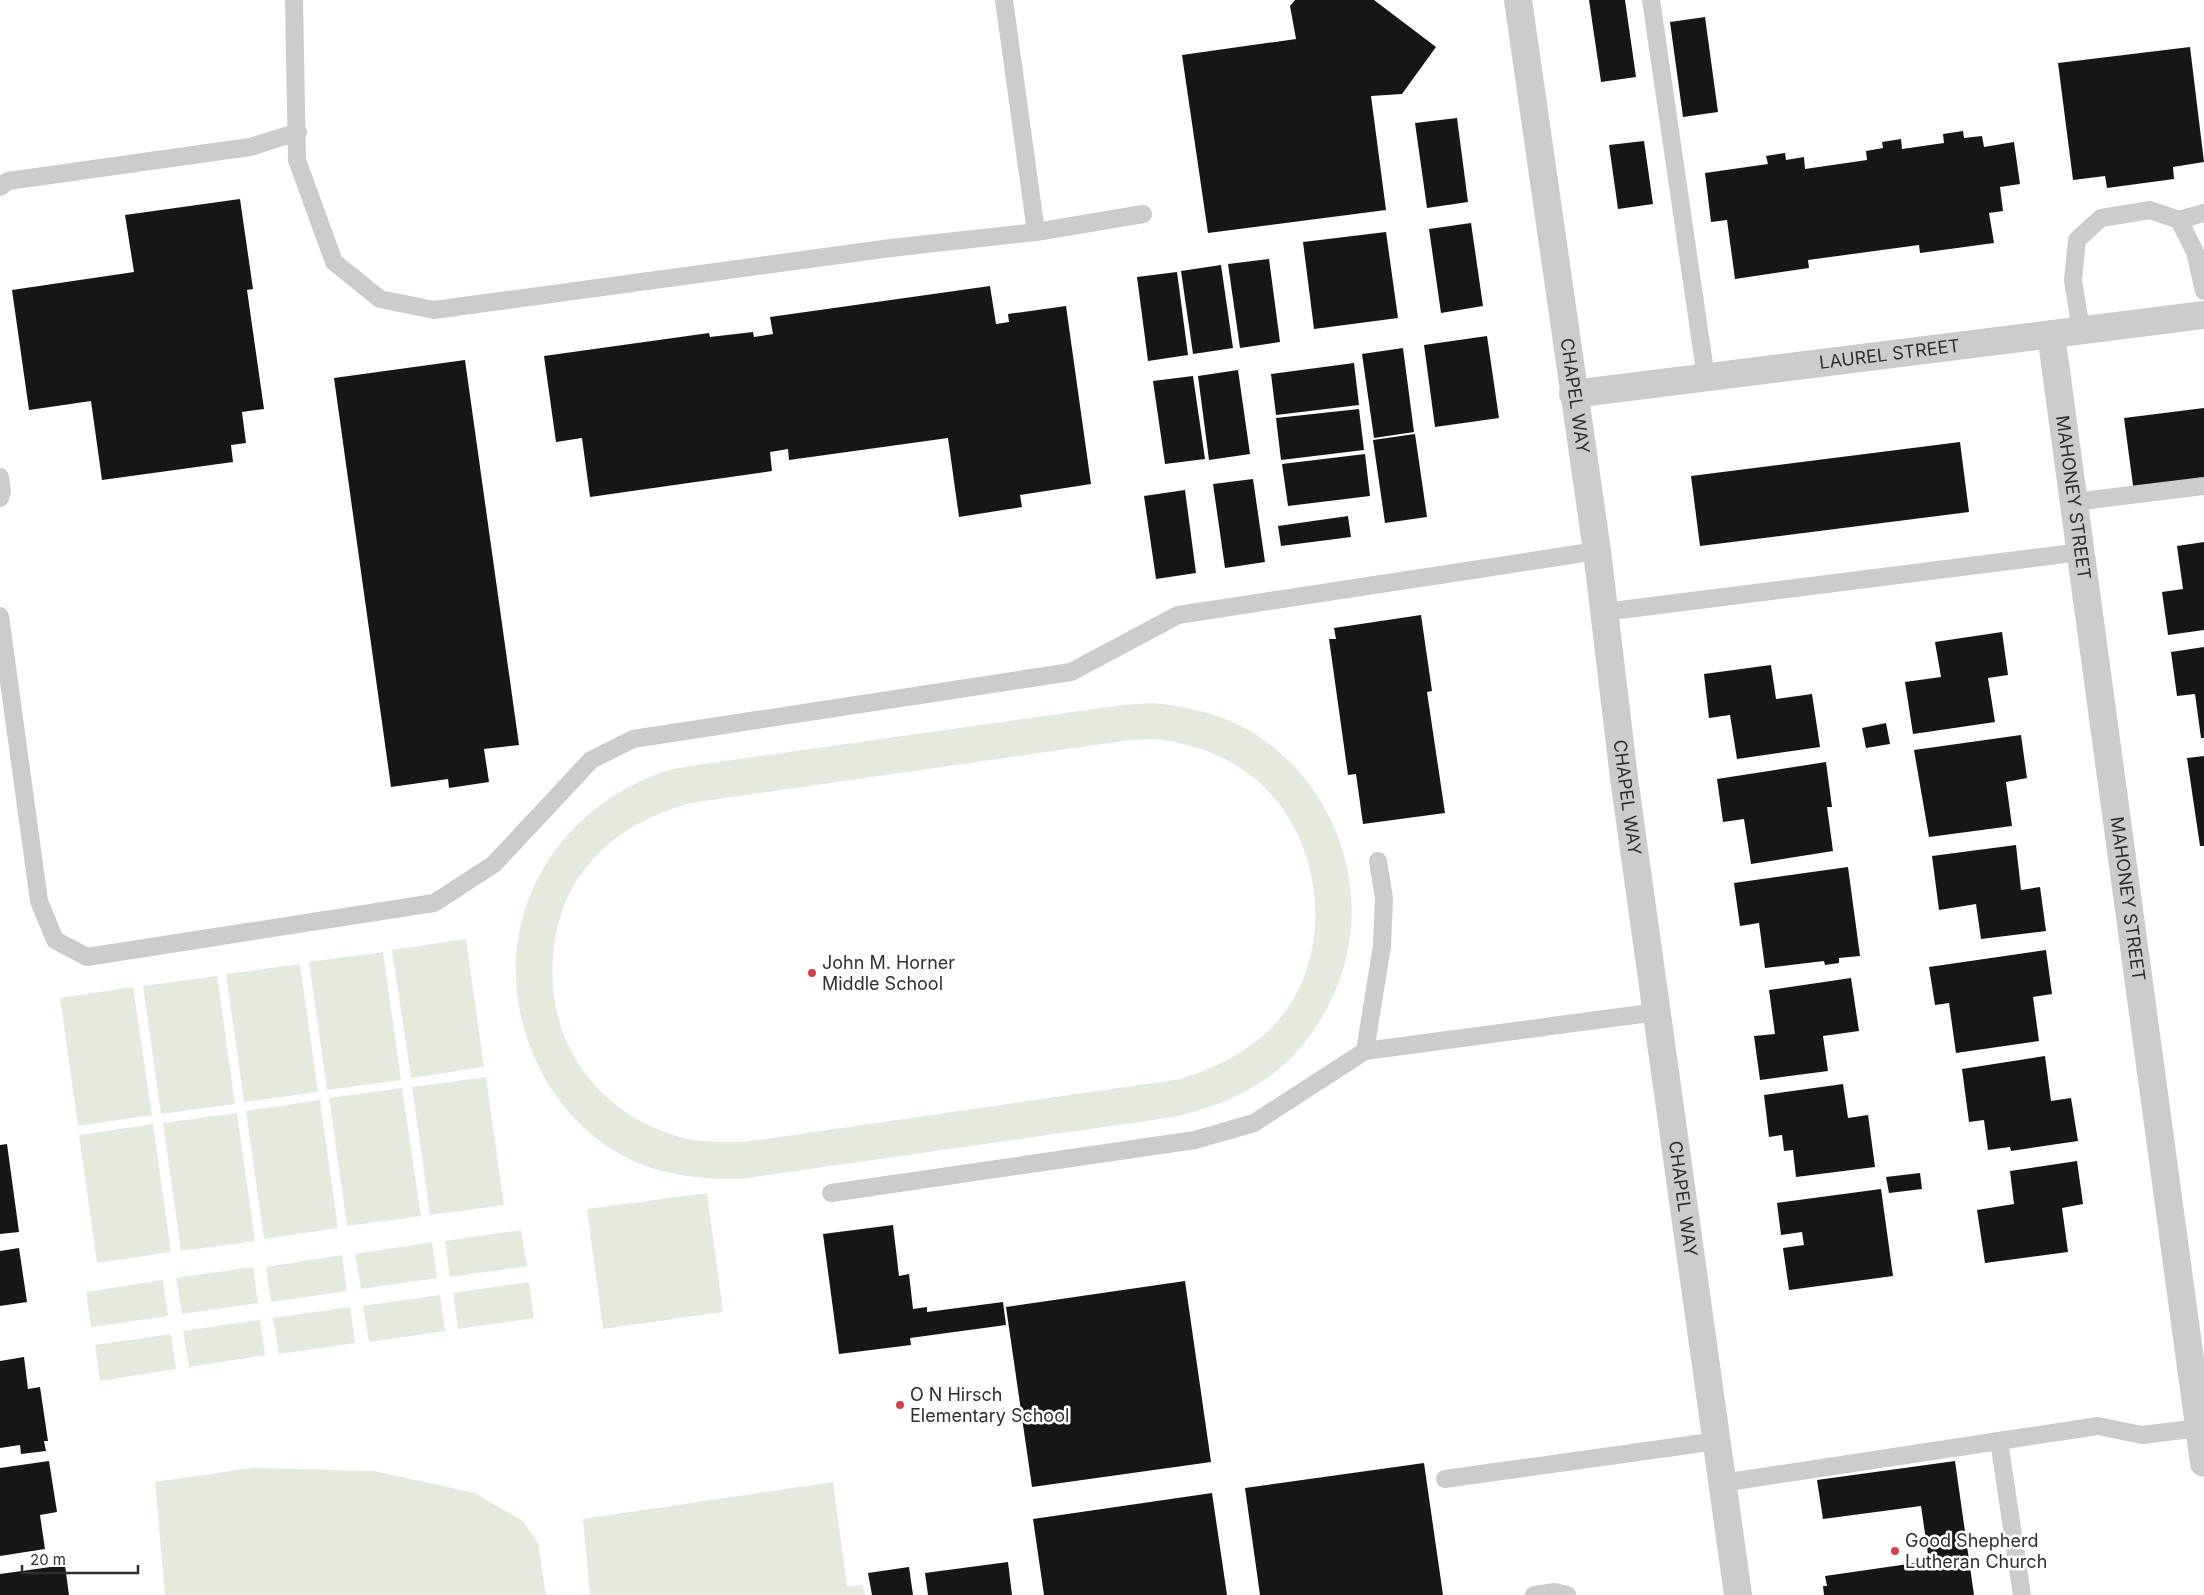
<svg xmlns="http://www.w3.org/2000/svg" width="2204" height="1595" viewBox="0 0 2204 1595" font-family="Inter,sans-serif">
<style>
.green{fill:#e4eade;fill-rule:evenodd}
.building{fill:#161616}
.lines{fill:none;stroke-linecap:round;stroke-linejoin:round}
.lane{stroke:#ccc;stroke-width:18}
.street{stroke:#ccc;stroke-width:28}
.poi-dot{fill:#d54148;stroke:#fff;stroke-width:2}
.labels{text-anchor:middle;stroke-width:5;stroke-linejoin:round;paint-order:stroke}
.street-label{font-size:18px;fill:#2f2f2f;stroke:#fff}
.poi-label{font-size:18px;fill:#2f2f2f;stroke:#fff;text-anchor:start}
</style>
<rect width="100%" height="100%" fill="#fff"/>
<path class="green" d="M1153 703C1184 706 1213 712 1241 726 1337 776 1379 898 1333 996 1318 1029 1295 1060 1264 1080 1236 1099 1206 1109 1174 1117L740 1179C702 1179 664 1176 629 1159 589 1139 555 1103 537 1063 481 944 540 815 663 772 674 768 686 767 697 765L1122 705ZM1155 739C1197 744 1237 759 1267 790 1329 853 1334 971 1266 1033 1240 1056 1212 1069 1180 1079L744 1142C723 1142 700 1143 680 1137 596 1113 546 1042 553 955 555 929 563 902 577 880 605 838 643 817 690 803L1130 740Z
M466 939 484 1067 411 1078 392 950Z
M383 952 401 1080 327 1090 309 962Z
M300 964 318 1092 244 1102 226 974Z
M217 976 235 1104 161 1114 143 986Z
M133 987 152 1115 78 1126 60 998Z
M486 1077 504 1205 430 1215 412 1087Z
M402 1088 421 1216 347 1226 329 1098Z
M320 1100 338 1228 264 1239 246 1111Z
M237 1113 255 1241 181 1251 163 1123Z
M153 1124 171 1252 97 1263 79 1135Z
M707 1193 723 1312 603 1329 587 1209Z
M521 1230 527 1266 450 1277 445 1241Z
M432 1242 437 1278 361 1289 355 1254Z
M342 1255 347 1291 271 1302 266 1267Z
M253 1267 258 1303 182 1314 176 1278Z
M163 1280 168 1316 91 1327 86 1292Z
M529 1282 534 1318 458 1329 453 1293Z
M440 1295 445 1331 369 1342 363 1306Z
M350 1307 355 1343 279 1354 273 1318Z
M260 1320 265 1355 189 1367 183 1331Z
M171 1334 176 1369 100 1381 95 1345Z
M252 1468 374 1471 475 1493 523 1521 538 1543 546 1595H165L155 1482Z
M833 1482 847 1586 863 1585 865 1595H590L583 1519Z"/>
<path class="building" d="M1295 0H1374L1436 47 1402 94 1371 96 1386 210 1208 233 1182 55 1296 39 1290 6Z
M1589 0H1625L1636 77 1601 82Z
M1705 17 1718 112 1683 117 1670 22Z
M2190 47 2204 162 2173 167 2174 179 2107 188 2105 176 2073 180 2058 63Z
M1457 118 1468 202 1427 208 1415 123Z
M1963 131 1964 138 1982 136 1984 147 2014 142 2020 184 2000 187 2003 211 1989 213 1994 243 1920 253 1919 245 1808 260 1809 268 1735 279 1727 220 1711 222 1705 173 1768 164 1766 156 1785 153 1786 160 1804 157 1805 169 1867 160 1866 151 1883 148 1882 142 1901 139 1902 149 1944 143 1943 134Z
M1644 141 1653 204 1618 209 1609 145Z
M240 199 253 289 247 290 264 409 242 412 246 443 231 445 233 462 102 480 91 401 29 410 12 290 134 272 125 215Z
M1471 223 1483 306 1441 313 1429 229Z
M1386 232 1398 318 1314 329 1303 242Z
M1269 259 1280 342 1240 348 1228 264Z
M1221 265 1233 348 1193 354 1181 271Z
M1177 272 1188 355 1148 361 1137 277Z
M990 286 996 324 1009 322 1008 314 1066 306 1091 484 1020 495 1022 507 959 517 948 438 789 460 788 449 770 452 772 471 590 497 582 438 556 442 544 356 709 333 710 337 753 332 754 337 773 334 770 317Z
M1487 336 1499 418 1435 427 1424 345Z
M1403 348 1414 432 1374 438 1362 354Z
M465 360 519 745 484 749 489 782 449 788 448 779 391 787 334 378Z
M1354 363 1359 405 1276 415 1271 374Z
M1238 370 1250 454 1209 460 1198 376Z
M1193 376 1205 459 1165 464 1153 381Z
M2204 408V484L2134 493 2124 418Z
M1359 409 1364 450 1281 460 1276 418Z
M1415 434 1427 517 1385 523 1373 440Z
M1960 442 1969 512 1700 546 1691 476Z
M1365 454 1370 496 1288 506 1282 464Z
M1253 479 1265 562 1225 568 1213 484Z
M1185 490 1196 573 1156 579 1144 496Z
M1348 516 1351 537 1281 546 1278 526Z
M2204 542V630L2168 635 2162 592 2183 589 2177 546Z
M1421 615 1432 691 1427 692 1445 813 1363 824 1356 774 1348 775 1329 639H1336L1334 628Z
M2002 632 2008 675 1988 678 1995 722 1913 734 1905 682 1941 677 1935 642Z
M2204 647V738H2201L2195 694 2177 696 2171 652Z
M1771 665 1776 699 1812 694 1820 747 1737 759 1730 715 1709 718 1704 674Z
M1886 723 1890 744 1866 748 1862 728Z
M2021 735 2027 778 2006 782 2012 826 1929 837 1914 750Z
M2204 756V846H2200L2187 758Z
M1826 762 1832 807H1827L1833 851 1751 864 1744 819 1723 822 1717 779Z
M2016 845 2021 890 2040 887 2046 931 1981 939 1976 904 1939 910 1932 856Z
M1848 867 1860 956 1839 958V963L1825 965 1824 961 1765 968 1759 923 1740 926 1734 883Z
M2046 950 2052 994 2033 997 2039 1041 1956 1053 1949 1003 1935 1005 1929 967Z
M1851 978 1859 1031 1823 1036 1828 1071 1760 1080 1754 1036 1775 1034 1769 990Z
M2045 1056 2051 1101 2071 1098 2078 1141 2011 1151 2010 1147 1988 1150 1984 1120 1969 1122 1962 1069Z
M1843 1084 1848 1118 1868 1115 1875 1167 1796 1177 1793 1150 1784 1151 1782 1135 1769 1137 1764 1095Z
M7 1144 19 1232 0 1234V1145Z
M2077 1161 2083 1204 2062 1208 2068 1252 1985 1263 1977 1210 2014 1204 2010 1171Z
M1920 1173 1922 1189 1889 1193 1886 1177Z
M1881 1189 1893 1276 1789 1290 1783 1248 1804 1245 1802 1232 1781 1235 1777 1203Z
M893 1225 899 1276 909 1274 913 1309 927 1307V1312L1003 1302 1006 1325 910 1338 911 1345 839 1354 823 1234Z
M19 1248 27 1302 0 1306V1251Z
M1185 1281 1211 1462 1032 1487 1006 1307Z
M24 1357 28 1389 40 1387 48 1441H44L46 1451 21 1454 20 1445 0 1448V1361Z
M49 1461 57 1512 40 1515 45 1549 0 1556V1468Z
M1955 1461 1974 1595H1824L1823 1586H1827L1825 1576 1929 1561 1921 1506 1823 1519 1817 1480Z
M1424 1463 1443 1595H1260L1245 1488Z
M1212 1493 1227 1595H1044L1033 1519Z
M1008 1562 1012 1595H928L925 1573Z
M65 1565 69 1595H0V1574Z
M909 1567 913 1595H872L868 1573Z"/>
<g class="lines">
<path class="lane" d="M294 0 297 160 334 262 380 299 434 310 891 248 1036 232 1143 214
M1004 0 1036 232
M1651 0 1706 378
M0 187 8 181 250 147 298 132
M2179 220 2204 213
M2081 330 2073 280 2077 240 2101 218 2150 210 2179 220 2195 252 2204 291
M0 477 2 492 0 498
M2074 502 2204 486
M1604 612 2081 552
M0 616 39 901 55 940 87 957 434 903 494 864 591 760 633 739 1071 672 1178 615 1597 551
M1365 1051 1382 946 1384 898 1378 861
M831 1193 1195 1140 1254 1123 1365 1051 1657 1012
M1999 1441 2098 1426 2142 1435 2199 1428
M1445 1479 1717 1441
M1722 1483 1999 1441 2022 1595
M1534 1595 1555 1592 1567 1595"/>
<g class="street">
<path id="s1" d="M1518 0 1597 551 1624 778 1738 1595"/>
<path id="s2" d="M2051 334 2204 1463"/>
<path id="s3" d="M1573 394 2204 315"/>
</g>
</g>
<g class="poi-dot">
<circle cx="812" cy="973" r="5"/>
<circle cx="900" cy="1405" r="5"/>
<circle cx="1895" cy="1551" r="5"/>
</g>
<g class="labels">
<g class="street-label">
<text dy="6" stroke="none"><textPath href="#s3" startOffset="319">LAUREL STREET</textPath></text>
<text dy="6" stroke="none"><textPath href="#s1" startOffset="400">CHAPEL WAY</textPath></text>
<text dy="6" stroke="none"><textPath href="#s2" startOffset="165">MAHONEY STREET</textPath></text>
<text dy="6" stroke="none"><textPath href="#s1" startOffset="805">CHAPEL WAY</textPath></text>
<text dy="6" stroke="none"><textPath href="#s2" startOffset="570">MAHONEY STREET</textPath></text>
<text dy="6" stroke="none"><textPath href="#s1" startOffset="1210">CHAPEL WAY</textPath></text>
</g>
<g class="poi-label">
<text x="822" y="969">John M. Horner<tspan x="822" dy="21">Middle School</tspan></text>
<text x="910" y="1401">O N Hirsch<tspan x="910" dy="21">Elementary School</tspan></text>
<text x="1905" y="1547">Good Shepherd<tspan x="1905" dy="21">Lutheran Church</tspan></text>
</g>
</g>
<path d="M22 1565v8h116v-8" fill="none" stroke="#2f2f2f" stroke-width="2.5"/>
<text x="30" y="1565" font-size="15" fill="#2f2f2f" stroke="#ffffff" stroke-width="4" paint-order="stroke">20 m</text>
</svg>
